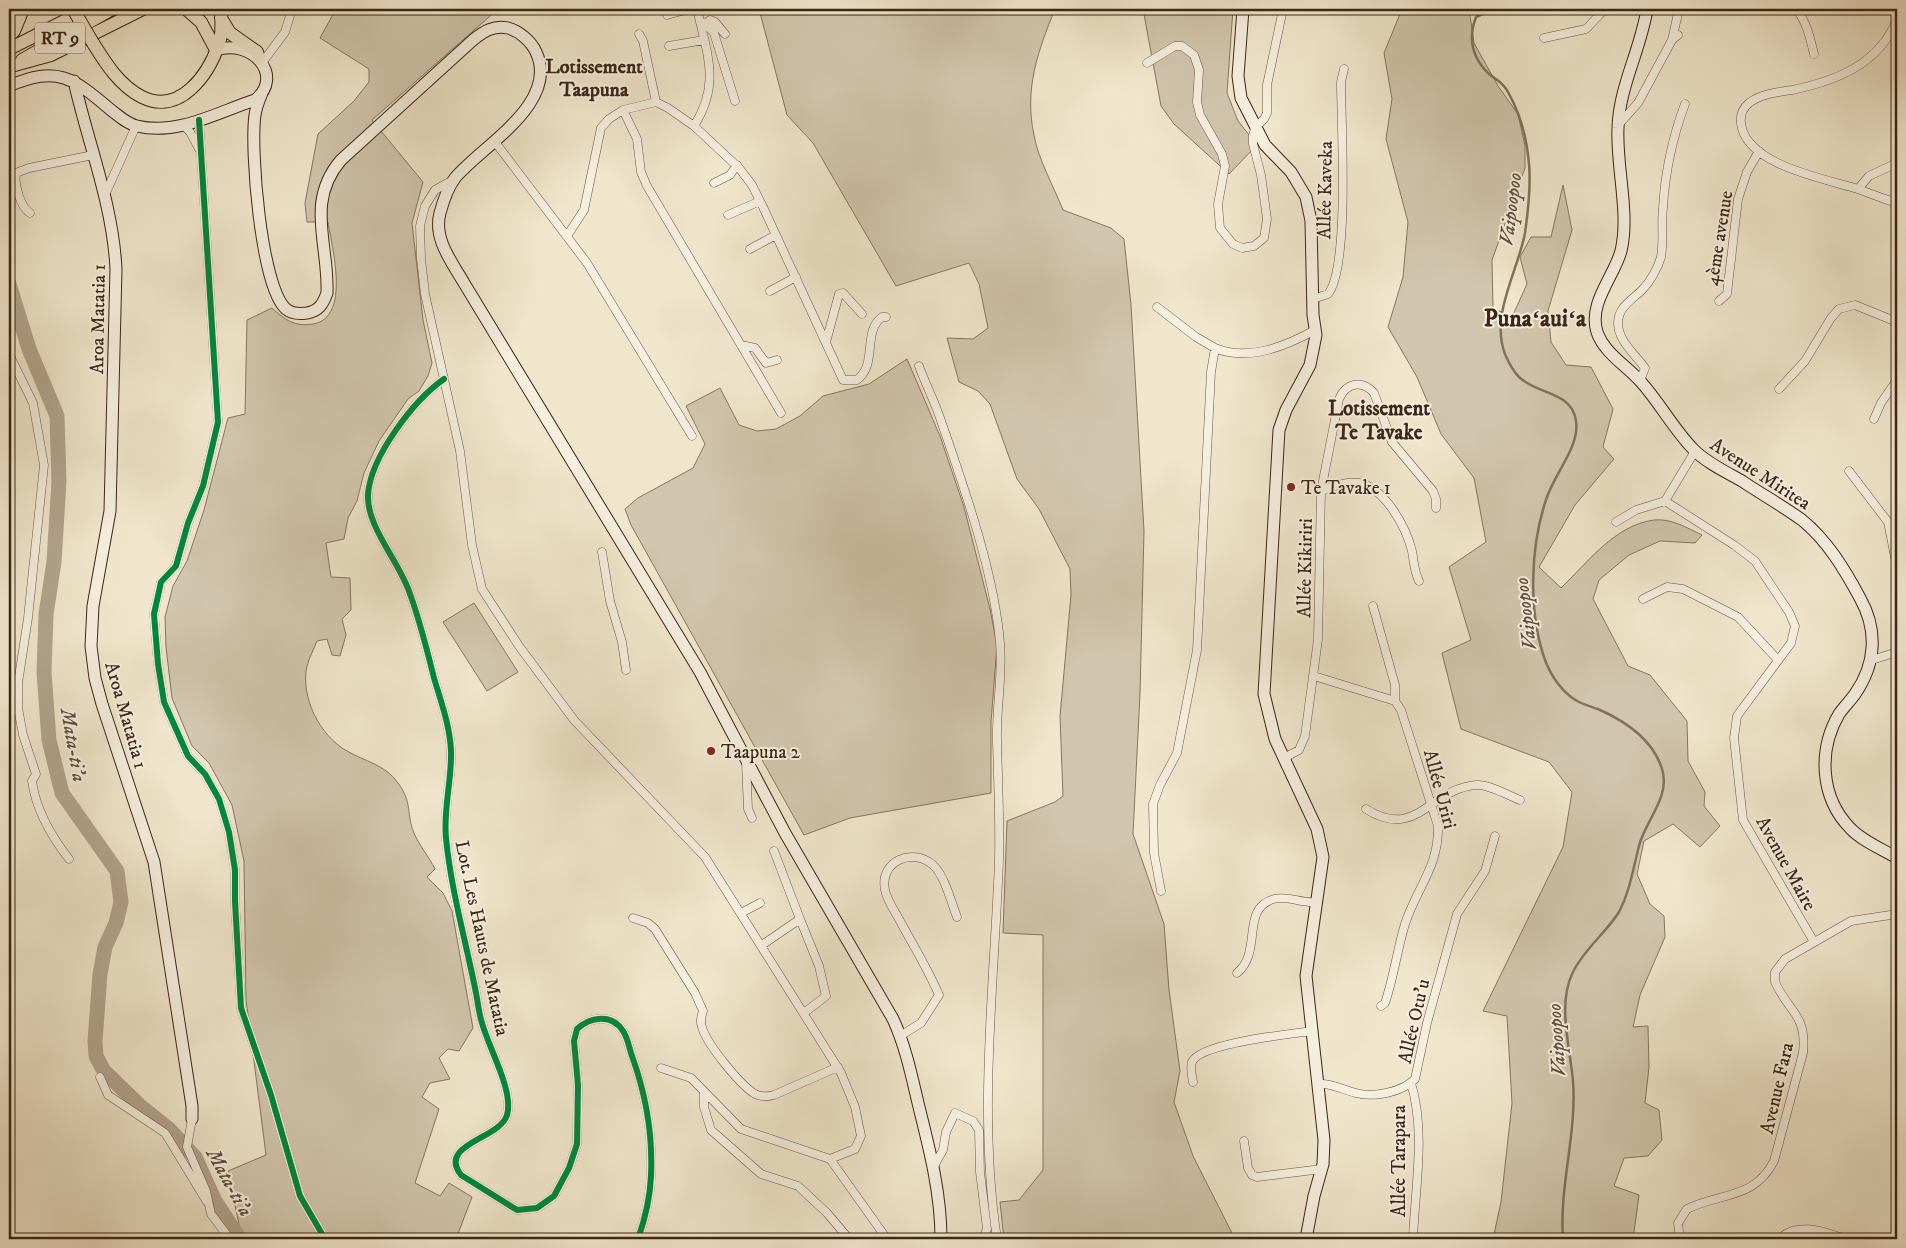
<svg xmlns="http://www.w3.org/2000/svg" width="1906" height="1248" viewBox="0 0 1906 1248" font-family="'IM FELL DW Pica',serif">
<style>
.green{fill:#d1c5ad;stroke:#867562}
.lines{fill:none;stroke-linecap:round;stroke-linejoin:round}
.stream{stroke:#83715f;stroke-width:2.5}
.river{stroke:#b3a48f;stroke-width:15}
.minor-casing{stroke:#695545;stroke-width:9}
.secondary-casing{stroke:#3c2518;stroke-width:13}
.trunk-casing{stroke:#3c2518;stroke-width:14}
.minor{stroke:#f5efde;stroke-width:8}
.secondary{stroke:#f5efde;stroke-width:11}
.trunk{stroke:#f0e6cc;stroke-width:12}
.trunk-bridge-casing{stroke:#3c2518;stroke-width:14;stroke-linecap:butt}
.trunk-bridge{stroke:#f0e6cc;stroke-width:12}
.cycleway-casing{stroke:#f5efde;stroke-width:9}
.cycleway{stroke:#00873e;stroke-width:6}
.poi-dot{fill:#8f2418;stroke:#f5efde;stroke-width:2}
.labels{text-anchor:middle;stroke-width:4;stroke-linejoin:round;paint-order:stroke}
.shield{fill:#f5efde;stroke:#746253;stroke-width:1}
.shield-label{font-size:18px;font-weight:bold;fill:#3c2518}
.street-label{font-size:19px;fill:#3c2518;stroke:#f5efde}
.poi-label{font-size:19px;fill:#3c2518;stroke:#f5efde;text-anchor:start}
.neighbourhood-label{font-size:20px;font-weight:bold;fill:#3c2518;stroke:#f5efde}
.water-label{font-size:20px;font-style:italic;fill:#604b3c;stroke:#f5efde}
.quarter-label{font-size:21px;font-weight:bold;fill:#3c2518;stroke:#f5efde}
.district-label{font-size:24px;font-weight:bold;fill:#3c2518;stroke:#f5efde}
</style>
<rect width="100%" height="100%" fill="#f0e6cc"/>
<filter id="stains"><feTurbulence type="fractalNoise" baseFrequency=".004" numOctaves="4"/><feColorMatrix values="0 0 0 0 .2 0 0 0 0 .09 0 0 0 0 .02 0 0 0 .5 -.17"/></filter>
<radialGradient id="worn" r=".72"><stop offset=".6" stop-color="#630" stop-opacity="0"/><stop offset="1" stop-color="#630" stop-opacity=".3"/></radialGradient>
<path class="green" d="M336 9H498L372 120 423 182 412 223 423 320 432 363 428 376 419 391 408 399 379 441 364 473 357 501 348 518 344 539 326 543 331 577 350 578 351 610 342 619 346 635 340 656 332 655 327 639 317 641C314 649 309 658 307 666 300 697 320 736 347 751 364 761 386 765 398 783 413 803 406 815 414 833 419 845 429 857 435 869L427 877 443 893 452 911 473 1028 459 1051 448 1049 439 1058 450 1079 430 1083 422 1097 439 1109 415 1183 440 1196 449 1183 472 1197 456 1239H242L228 1171 266 1155 246 999 244 861 232 805 209 763 192 746 172 698 166 647 165 617 173 586 187 561 204 510 228 418 245 414 247 320 272 308C285 320 295 327 313 324 351 318 332 247 328 222H307L305 203 318 134 354 101 369 82V69L320 38Z
M759 9H1055C1038 51 1024 89 1034 135 1038 159 1054 187 1063 210L1111 228 1124 239 1131 305 1144 531 1140 694 1133 834 1164 924 1169 990 1180 1071 1174 1102 1193 1156 1235 1239H1004L1000 1202 1019 1200 1043 1170V935L1003 933 1007 821 1055 802 1063 796 1060 716 1071 595 1070 569 1039 509 1017 479 990 404 978 391 959 382 947 338 973 339 988 328 979 284 969 263 896 286 813 143 787 115Z
M1143 9H1233L1227 93 1238 121 1257 145 1229 174 1174 124 1161 106Z
M1402 9H1469L1474 43 1498 86 1518 114 1525 146V168L1492 260 1493 308 1512 317 1527 284 1520 257 1531 237H1551L1563 185 1572 230 1548 311 1551 342 1566 365 1591 367 1613 409 1603 447 1614 459 1575 505 1539 567 1561 588C1587 563 1615 525 1654 520 1671 518 1687 528 1702 535L1695 543 1660 541 1629 555 1599 580 1593 599 1628 666 1650 675 1687 721 1688 761 1705 792 1704 806 1720 826 1700 847 1673 824 1644 841 1637 874 1650 904 1664 916 1665 937 1640 995 1633 1027 1648 1026 1649 1067 1645 1103 1659 1110 1662 1140 1648 1156 1624 1158 1614 1186 1639 1195 1633 1239H1493L1501 1202 1512 1103 1507 1016 1483 1011 1563 847 1572 792 1549 762 1461 729 1442 653 1471 640 1449 567 1486 542 1474 478 1441 434 1417 377 1388 327 1403 277 1408 222 1386 139 1392 99 1384 53Z
M907 359 940 436 964 507 990 609 997 645 991 722V793L850 818 804 835 631 525 625 509 638 498 693 468 705 444 686 406 720 388 739 425 757 431 776 429 800 416 823 396 869 384Z
M474 603 518 672 487 691 443 622Z"/>
<g class="lines">
<path class="stream" d="M1494 9 1476 17C1468 38 1471 56 1488 73 1496 80 1503 82 1508 92 1520 113 1527 140 1529 164 1531 186 1528 212 1525 233 1518 271 1490 315 1505 354 1508 361 1514 372 1519 377 1537 395 1572 391 1576 421 1580 446 1555 473 1547 497 1530 545 1528 612 1545 660 1551 676 1563 694 1579 702 1585 705 1592 707 1598 709 1625 721 1653 739 1662 769 1671 797 1645 821 1639 846 1633 869 1630 891 1619 912 1606 933 1584 949 1573 972 1557 1004 1570 1047 1573 1081 1577 1134 1559 1186 1563 1239"/>
<path class="river" d="M9 284 29 349 57 416 59 482 54 562 46 614 44 672 49 740 62 793 117 871 121 902 116 923 105 947 100 974 95 1041 96 1056 104 1071 139 1105 169 1129 195 1157 215 1201 240 1239"/>
<defs>
<path id="minor" d="M1796 9C1807 22 1810 38 1814 54
M667 15 689 9
M1897 19C1880 64 1836 81 1792 90 1778 92 1761 94 1749 103 1743 108 1740 115 1741 123 1745 165 1826 179 1858 189 1871 194 1884 199 1897 203
M705 23 714 33 735 101
M703 26 710 20 715 22 725 34
M639 34 643 41 656 102
M1544 38 1586 29 1605 9
M1672 40 1679 9
M669 46 704 40
M262 63 285 32 292 9
M1147 63 1175 46H1182L1194 55 1199 70 1197 102 1200 115 1222 154 1225 166 1218 204 1220 228 1233 244 1242 248 1254 246 1264 238 1267 219 1261 175 1253 144V136L1255 128 1264 119 1267 113V85L1283 9
M623 110 637 139 641 172 647 186 781 413
M199 120 218 422 203 486 188 523 176 566 161 582 154 614 158 664 164 702 188 756 205 774 219 799 229 832 235 870V901L241 1008 271 1095 300 1196 325 1239
M1620 123 1638 103 1672 40 1678 35
M183 125 190 132 199 149
M694 126C721 84 707 54 697 9
M495 142 587 263 692 436
M453 180 435 190 425 206 420 226 421 259 425 294 460 451 472 545 482 589 519 646 574 720 705 857 841 1073 855 1107 861 1136 855 1149 830 1159 741 1129 691 1078 661 1068
M714 183 730 175 737 165
M1858 189 1869 176 1897 163
M104 197 136 126
M30 213C20 207 14 183 16 173L29 168 93 155
M728 215 760 201
M567 236 584 210 601 128 609 119 623 110 656 102 668 108 694 126 739 168 752 185 763 207 843 380H857C878 364 862 332 882 317H886
M750 249 776 235
M770 291 796 277
M1313 299 1328 294C1350 267 1341 122 1341 82L1344 69
M1719 301 1727 294 1738 199 1747 172 1759 151
M1157 307 1196 337 1215 348
M826 342 839 294 843 293 862 314
M741 345 755 348 766 363 777 360
M9 354 33 403 44 465 28 618 18 683V708L23 735 36 774 32 781C36 810 51 836 69 859
M919 366C925 383 933 398 939 415 963 484 994 571 1000 643 1003 675 996 708 997 741 998 781 1000 821 999 861 994 987 978 1114 997 1239
M444 379C414 400 371 456 368 494 366 527 400 562 410 594 420 621 427 650 434 678 441 702 450 726 451 751 452 780 443 809 446 838 451 890 466 942 476 993 478 1003 479 1014 482 1023 489 1049 514 1091 507 1115 500 1139 437 1144 461 1175L517 1210 537 1208 554 1196 569 1168 577 1144 578 1085 574 1041 577 1029C590 1017 612 1013 623 1031 628 1038 629 1048 632 1056 646 1095 653 1134 651 1176 650 1198 645 1219 638 1239
M1640 381 1645 368C1635 354 1618 341 1618 323 1618 307 1632 300 1642 290 1650 282 1658 268 1661 257 1664 241 1661 224 1663 208 1665 173 1673 136 1685 104
M1779 389 1805 361 1831 318 1839 309 1855 305 1897 322
M1874 419 1881 403 1897 380
M1695 451 1665 501 1734 545 1755 561 1789 612 1795 626 1791 643 1737 716 1734 738 1743 820 1814 942
M1849 471 1888 522 1897 567
M1321 491C1333 487 1345 481 1359 483 1385 488 1406 527 1412 551 1414 562 1414 571 1419 581
M1616 522 1636 510 1665 501
M602 552 610 601 622 642 626 670
M1643 599 1667 587 1683 589 1738 617 1778 660
M1373 606 1395 685V701L1401 710 1438 826C1439 867 1417 887 1405 924 1397 950 1394 977 1385 1003L1381 1006
M1872 660 1897 652
M1314 676 1395 701
M1284 758 1299 750 1305 736 1318 639 1321 491 1339 399C1346 383 1362 379 1374 393L1392 442 1433 491 1436 499V508
M746 762 748 809 752 818
M1366 809C1417 841 1429 789 1476 785 1489 784 1507 795 1520 800
M1161 891 1154 853 1153 804 1160 785 1177 753 1197 650 1211 372 1215 348C1248 362 1286 346 1315 330
M741 913 760 903
M633 918 648 923 655 929 695 993 703 1011C701 1017 700 1021 702 1027 706 1043 740 1085 755 1094 761 1097 767 1097 774 1095L838 1067
M800 919 819 966 826 996 804 1013
M762 945 800 919 774 851
M1237 973C1263 952 1240 908 1274 899 1287 895 1303 904 1316 902
M900 1036 921 1023 939 995C928 969 913 945 900 921 895 911 887 901 885 890 879 861 913 847 933 865 945 876 951 902 957 917
M100 1077 108 1095 165 1133 207 1202
M1193 1082C1192 1076 1190 1068 1192 1062 1200 1043 1291 1034 1312 1031
M1411 1083C1426 1132 1415 1188 1413 1239
M1319 1084C1333 1083 1343 1090 1356 1093 1374 1098 1402 1092 1415 1079L1427 1023 1457 914 1485 871 1495 836
M704 1093V1107L711 1130 761 1174 798 1186 827 1213 849 1239
M192 1119 187 1147 206 1191 211 1214 230 1239
M1244 1141 1248 1168 1252 1175 1257 1177 1322 1169
M830 1159 887 1239
M934 1166 943 1150 946 1132 955 1113 973 1121 979 1130 980 1172 987 1229 983 1239
M1680 1239 1678 1223 1687 1209C1721 1192 1754 1200 1774 1161L1803 1053C1807 1014 1789 1013 1775 982V972L1785 959 1851 921 1897 914
M1779 1239C1798 1221 1824 1232 1846 1239"/>
<path id="secondary" d="M1243 9 1238 76 1241 98 1265 145 1291 172 1306 197 1311 221 1313 315 1316 335 1310 365 1286 410 1279 430 1264 694 1275 739 1317 829 1323 857 1306 976 1324 1140 1323 1164 1314 1196 1306 1239
M1647 9C1641 49 1619 87 1618 128 1616 167 1630 213 1621 251 1614 277 1588 303 1597 332 1604 353 1627 366 1641 382 1660 403 1674 430 1694 450 1707 463 1726 472 1742 481 1761 494 1783 506 1802 520 1827 540 1845 570 1860 598 1878 630 1876 664 1855 694 1850 701 1844 707 1839 714 1818 750 1820 797 1850 828 1862 841 1882 849 1897 858
M74 81C88 143 113 205 116 269L110 511 93 606 91 646 95 678 102 704 154 862 192 1106V1119
M9 86C58 65 73 78 111 110 119 116 127 124 137 126 177 136 218 112 255 100 285 76 252 38 216 50
M262 93C259 100 256 108 255 115 250 149 261 287 286 309 292 314 300 314 307 313 319 311 323 304 327 293 329 244 305 202 341 160L473 40C484 31 494 25 508 28 519 31 531 41 536 52 560 103 483 145 455 178 448 187 443 202 440 213 433 239 452 262 464 283L700 672 785 833 893 1019C906 1047 912 1078 919 1107 930 1151 941 1194 941 1239"/>
<path id="trunk" d="M186 9 201 22 216 50
M221 18 230 33 257 52 259 59
M9 36 14 31 23 9
M93 43C106 64 120 86 142 97 180 116 209 74 219 43 223 33 221 19 221 9
M9 49 88 9
M22 60 112 9
M11 66 51 55 143 9"/>
</defs>
<use href="#minor" class="minor-casing"/>
<use href="#secondary" class="secondary-casing"/>
<use href="#trunk" class="trunk-casing"/>
<use href="#minor" class="minor"/>
<use href="#secondary" class="secondary"/>
<use href="#trunk" class="trunk"/>
<defs>
<path id="trunk-bridge" d="M73 9 93 43"/>
</defs>
<use href="#trunk-bridge" class="trunk-bridge-casing"/>
<use href="#trunk-bridge" class="trunk-bridge"/>
<defs>
<path id="cycleway" d="M199 120 218 422 203 486 188 523 176 566 161 582 154 614 158 664 164 702 188 756 205 774 219 799 229 832 235 870V901L241 1008 271 1095 300 1196 325 1239
M444 379C414 400 371 456 368 494 366 527 400 562 410 594 420 621 427 650 434 678 441 702 450 726 451 751 452 780 443 809 446 838 451 890 466 942 476 993 478 1003 479 1014 482 1023 489 1049 514 1091 507 1115 500 1139 437 1144 461 1175L517 1210 537 1208 554 1196 569 1168 577 1144 578 1085 574 1041 577 1029C590 1017 612 1013 623 1031 628 1038 629 1048 632 1056 646 1095 653 1134 651 1176 650 1198 645 1219 638 1239"/>
</defs>
<use href="#cycleway" class="cycleway-casing"/>
<use href="#cycleway" class="cycleway"/>
</g>
<g class="poi-dot">
<circle cx="1291" cy="487" r="5"/>
<circle cx="711" cy="751" r="5"/>
</g>
<g class="labels">
<rect class="shield" x="35" y="22.5" width="50" height="31" rx="4"/>
<g class="shield-label">
<text x="60" y="44">RT 9</text>
</g>
<g class="street-label">
<text transform="translate(1324 190) rotate(-89)" y="7">Allée Kaveka</text>
<text transform="translate(1718 238) rotate(-81)" y="7">4ème avenue</text>
<text transform="translate(97 319) rotate(-89)" y="7">Aroa Matatia 1</text>
<text transform="translate(1761 473) rotate(33)" y="7">Avenue Miritea</text>
<text transform="translate(1304 568) rotate(-89)" y="7">Allée Kikiriri</text>
<text transform="translate(127 715) rotate(74)" y="7">Aroa Matatia 1</text>
<text transform="translate(1441 789) rotate(75)" y="7">Allée Uriri</text>
<text transform="translate(1787 863) rotate(61)" y="7">Avenue Maire</text>
<text transform="translate(483 938) rotate(78)" y="7">Lot. Les Hauts de Matatia</text>
<text transform="translate(1413 1021) rotate(-77)" y="7">Allée Otu'u</text>
<text transform="translate(1776 1088) rotate(-77)" y="7">Avenue Fara</text>
<text transform="translate(1398 1161) rotate(-90)" y="7">Allée Tarapara</text>
</g>
<g class="poi-label">
<text x="1301" y="494">Te Tavake 1</text>
<text x="721" y="758">Taapuna 2</text>
</g>
<g class="neighbourhood-label">
<text x="594" y="73">Lotissement<tspan x="594" dy="23">Taapuna</tspan></text>
</g>
<g class="water-label">
<text transform="translate(1510 209) rotate(-83)" y="7">Vaipoopoo</text>
<text transform="translate(1525 614) rotate(-97)" y="7">Vaipoopoo</text>
<text transform="translate(74 745) rotate(80)" y="7">Mata-ti'a</text>
<text transform="translate(1556 1040) rotate(-94)" y="7">Vaipoopoo</text>
<text transform="translate(230 1182) rotate(61)" y="7">Mata-ti'a</text>
</g>
<g class="quarter-label">
<text x="1379" y="415">Lotissement<tspan x="1379" dy="24">Te Tavake</tspan></text>
</g>
<g class="district-label">
<text x="1535" y="326">Punaʻauiʻa</text>
</g>
</g>
<rect width="1906" height="1248" fill="none" stroke="#f0e6cc" stroke-width="30"/>
<rect x="10" y="10" width="1886" height="1228" fill="none" stroke="#3c2518" stroke-width="2.5"/>
<rect x="15" y="15" width="1876" height="1218" fill="none" stroke="#3c2518"/>
<rect width="100%" height="100%" filter="url(#stains)"/>
<rect width="100%" height="100%" fill="url(#worn)"/>
</svg>
